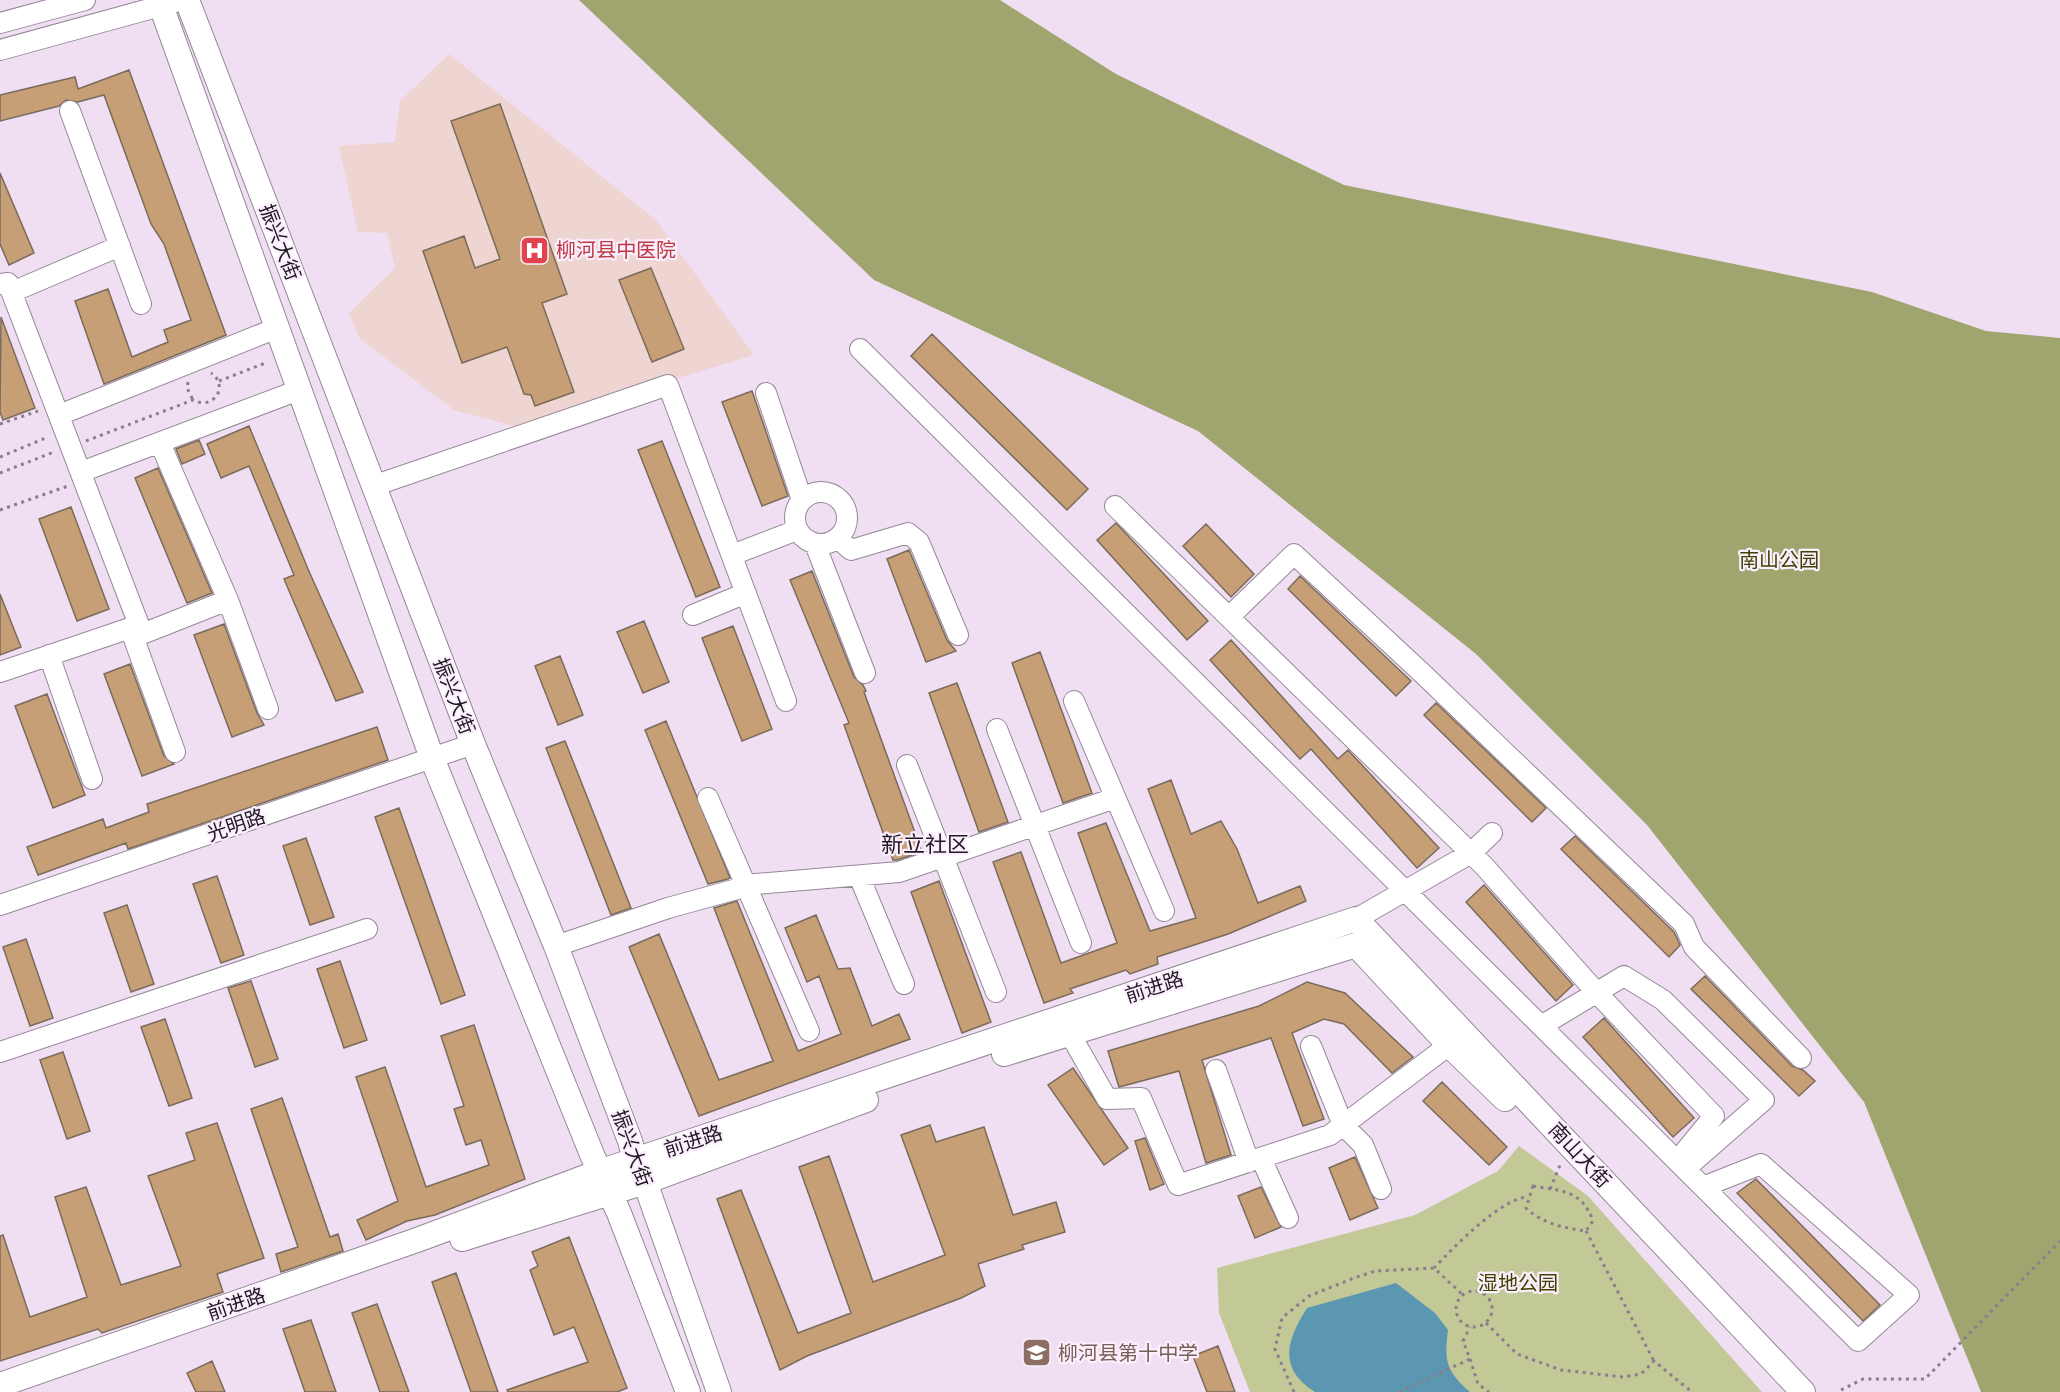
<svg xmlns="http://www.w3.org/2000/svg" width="2060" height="1392" viewBox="0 0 2060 1392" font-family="'PT Sans','Noto Sans SC',sans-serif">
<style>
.medical{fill:#efd5d1}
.green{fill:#c3c897}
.forest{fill:#a0a570}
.water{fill:#5b97b0}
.building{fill:#c69f76;stroke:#7a6b5b;stroke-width:1.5}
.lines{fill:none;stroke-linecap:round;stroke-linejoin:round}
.minor-casing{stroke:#958798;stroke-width:22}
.tertiary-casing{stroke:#958798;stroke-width:26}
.path{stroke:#8a7e8c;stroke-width:3;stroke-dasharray:3 4.5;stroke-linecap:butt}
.minor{stroke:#fff;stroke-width:20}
.tertiary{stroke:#fff;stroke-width:24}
.labels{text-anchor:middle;stroke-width:4.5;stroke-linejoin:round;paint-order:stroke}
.street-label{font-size:20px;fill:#1f1920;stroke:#fbeefd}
.health-label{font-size:20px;fill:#be3a42;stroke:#fbeefd;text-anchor:start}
.park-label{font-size:20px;fill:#404300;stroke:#fbeefd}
.education-label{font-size:20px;fill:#785e54;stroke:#fbeefd;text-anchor:start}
.quarter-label{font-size:22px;fill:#1f1920;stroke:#fbeefd}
</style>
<rect width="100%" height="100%" fill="#f0dff3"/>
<path class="medical" d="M449 54 656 220 754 355 518 427 454 410 360 339 349 313 395 268 387 233 358 232 339 146 395 142 400 101Z"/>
<path class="green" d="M1519 1146 1588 1196 1762 1392H1250L1219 1313 1217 1268 1415 1215 1498 1171Z"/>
<path class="forest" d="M579 0H1000L1116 74 1344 185 1872 292 1986 331 2060 338V1392H1981L1864 1102 1647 825 1476 654 1198 431 874 280Z"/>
<path class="water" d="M1396 1283 1435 1313 1448 1330C1444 1361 1446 1371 1470 1392H1315C1277 1368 1287 1340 1307 1308Z"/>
<path class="building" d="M129 70 226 335 104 384 75 301 108 289 132 357 168 342 164 330 191 320 164 244 151 224 104 95 78 102 66 100 59 106 0 121V95L75 77 78 89Z
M500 104 567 294 542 303 574 392 535 406 531 395 524 394 507 347 462 363 423 251 464 236 475 268 500 259 451 121Z
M0 173 34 253 9 265 0 244Z
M651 268 684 349 652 362 619 280Z
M1 317 35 408 3 420 0 412Z
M932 334 1088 489 1067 510 911 356Z
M752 391 788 496 762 506 722 402Z
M249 426 308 569 363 692 336 701 284 579 294 575 249 466 221 478 207 444Z
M199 440 205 454 182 464 176 449Z
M662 441 720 587 696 597 638 450Z
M158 468 212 593 187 603 135 478Z
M71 507 109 609 77 621 39 519Z
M1116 523 1208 621 1187 640 1097 540Z
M1206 524 1254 574 1231 597 1183 546Z
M909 550 947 640 956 651 926 662 887 559Z
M812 571 854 677 863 685 866 691 864 692 922 852 897 860H893L844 725 849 723 790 580Z
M1300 576 1411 681 1396 696 1288 589Z
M0 594 21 647 0 655Z
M644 621 669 682 643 693 617 632Z
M224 624 257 713 264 725 232 737 194 635Z
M733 626 772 729 742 741 702 638Z
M1231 640 1338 759 1348 750 1439 848 1417 868 1311 749 1300 759 1210 660Z
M1040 652 1092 793 1063 803 1012 663Z
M560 656 583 715 558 725 535 666Z
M130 664 164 756 174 764 142 776 104 674Z
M957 683 1008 822 979 832 929 693Z
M47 694 85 795 53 808 15 706Z
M1436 703 1546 808 1532 822 1424 715Z
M666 721 730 878 728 879 708 884 645 730Z
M377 727 388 760 128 849 126 843 38 875 27 847 103 819 106 828 149 812 147 804Z
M565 741 631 908 611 915 546 748Z
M1171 780 1191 834 1221 821 1237 849 1258 903 1300 886 1306 901 1228 934 1157 957 1158 964 1130 974 1126 970 1070 989 1073 993 1044 1003 993 862 1021 852 1061 963 1117 943 1078 833 1106 823 1150 931 1196 918 1148 789Z
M399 808 465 995 441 1004 375 817Z
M1575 836 1674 932 1680 945 1669 957 1561 849Z
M306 838 334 917 310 925 283 846Z
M217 876 244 955 221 963 193 884Z
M939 881 991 1022 962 1033 911 892Z
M1484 885 1573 985 1556 1001 1466 902Z
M737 901 798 1051 841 1034 819 976 807 982 785 928 816 915 838 969 850 968 872 1026 899 1014 910 1039 699 1116 629 947 659 934 719 1080 773 1061 714 908Z
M127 905 154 984 131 992 104 913Z
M26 939 53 1018 30 1026 3 947Z
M340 961 367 1040 344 1048 317 969Z
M1705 976 1792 1066 1803 1070 1815 1081 1799 1096 1691 989Z
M251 981 278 1059 255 1067 228 988Z
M1307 982 1345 993 1413 1057 1392 1073 1344 1024 1324 1019 1292 1033 1324 1119 1303 1126 1271 1038 1202 1060 1231 1155 1206 1163 1179 1071 1119 1087 1108 1051 1259 1006Z
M1604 1018 1694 1118 1673 1137 1583 1037Z
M165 1019 192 1098 169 1106 141 1027Z
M474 1025 525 1179 435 1215 407 1221 366 1240 357 1220 398 1201 356 1077 385 1067 426 1187 489 1165 481 1140 466 1145 454 1109 464 1106 441 1036Z
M63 1052 90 1131 67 1139 40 1060Z
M1073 1068 1128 1148 1104 1165 1048 1085Z
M1442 1082 1507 1147 1489 1165 1423 1101Z
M282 1098 330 1237 338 1234 343 1251 281 1272 276 1254 298 1247 251 1109Z
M217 1123 264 1258 217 1274 223 1292 102 1333 98 1329 0 1361V1236L3 1235 30 1317 87 1297 55 1197 86 1187 121 1285 181 1266 148 1176 195 1160 186 1133Z
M930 1125 936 1142 984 1127 1013 1215 1056 1202 1065 1232 1022 1245 1024 1249 978 1264 985 1286 961 1298 807 1356 780 1370 717 1199 741 1190 798 1333 851 1313 799 1167 829 1156 873 1282 945 1255 901 1135Z
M1145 1138 1164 1184 1150 1190 1135 1141Z
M1355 1157 1378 1208 1350 1220 1329 1168Z
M1756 1179 1880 1305 1863 1321 1737 1193Z
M1261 1187 1281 1227 1255 1238 1238 1196Z
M569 1237 627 1388 617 1392H508L507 1390 588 1362 574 1327 554 1335 530 1270 538 1266 532 1252Z
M456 1273 498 1392H471L432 1282Z
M377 1304 409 1392H380L352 1313Z
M311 1320 336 1392H305L283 1329Z
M1218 1346 1235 1392H1207L1193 1356Z
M212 1361 225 1392H196L187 1373Z"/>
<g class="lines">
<defs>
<path id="minor" d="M0 23 85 0
M0 50 182 0
M70 111 141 304
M0 284 8 283 139 625 0 672
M12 292 120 246
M860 349 1858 1341 1909 1295 1761 1164 1703 1187
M766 393 802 500
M59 415 277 328
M160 443 228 600 268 709
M81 472 299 390
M373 486 668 385 786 701
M795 518a26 26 0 1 1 52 0a26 26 0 1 1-52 0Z
M1115 506 1484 866 1597 993 1714 1116 1677 1161
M837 538 851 550 908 533 919 542 958 635
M815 544 865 673
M732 555 797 530
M693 615 746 593
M1229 617 1294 554 1422 673 1684 924 1694 947 1801 1058
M139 625 142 634 228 600
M130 628 175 752
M49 655 92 779
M1074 701 1164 911
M997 729 1081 943
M907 765 996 992
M708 798 809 1031
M859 876 904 984
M0 905 473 744
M1356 919 1471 853 1492 833
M556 946 668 908 755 884 899 872 1115 798
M1541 1026 1624 976 1663 1000 1764 1100 1685 1169
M1070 1034 1107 1099 1141 1098 1178 1185 1330 1135 1449 1045
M1311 1046 1343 1125 1363 1145 1381 1189
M0 1052 367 929
M1216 1070 1249 1162
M1261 1158 1288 1218"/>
<path id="tertiary" d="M159 0 432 758 593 1157 619 1213 688 1392
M187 0 473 744 556 946 630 1141 635 1160 645 1182 719 1392
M1004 1054 1356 945 1449 1045 1505 1099
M462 1239 645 1182 866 1100
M0 1385 417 1240 599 1172 1356 919 1803 1392"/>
</defs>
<use href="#minor" class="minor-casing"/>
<use href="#tertiary" class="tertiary-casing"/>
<path class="path" d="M219 381 268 362
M188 382 187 388 193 400
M0 424 38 411
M86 441 193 400C213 411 230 386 211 373
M0 457 48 437
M0 473 54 452
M0 510 68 486
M1533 1186C1562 1191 1582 1190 1593 1221L1586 1231C1564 1228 1543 1224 1526 1208Z
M1550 1189 1561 1163
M1586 1231 1654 1361
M1434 1268C1453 1248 1501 1198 1528 1197
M1456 1309a18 18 0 1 1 36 0a18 18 0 1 1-36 0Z
M1486 1323 1517 1354 1561 1370 1623 1377 1641 1374 1654 1361 1692 1392
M1470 1359 1478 1384 1489 1392
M1841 1390 1863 1379H1925L2060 1241
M1294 1392 1275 1349 1282 1318 1309 1296 1354 1278 1375 1271 1434 1268 1463 1295
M1399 1392 1470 1359 1463 1341 1470 1327"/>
<use href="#minor" class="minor"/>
<use href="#tertiary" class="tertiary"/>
</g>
<defs>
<symbol id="hospital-square" viewBox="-11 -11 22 22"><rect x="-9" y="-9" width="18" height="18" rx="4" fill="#e0444e" stroke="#fbeefd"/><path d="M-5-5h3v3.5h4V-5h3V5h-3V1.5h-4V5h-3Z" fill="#fff"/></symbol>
<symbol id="school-square" viewBox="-11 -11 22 22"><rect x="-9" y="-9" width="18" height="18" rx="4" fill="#8d6e63" stroke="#fbeefd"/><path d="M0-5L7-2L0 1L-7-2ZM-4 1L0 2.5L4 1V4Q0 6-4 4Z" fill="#fff"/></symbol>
</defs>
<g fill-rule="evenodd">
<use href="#hospital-square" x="518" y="234" width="33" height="33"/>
<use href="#school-square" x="1020" y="1336" width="33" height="33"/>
</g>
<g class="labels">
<g class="street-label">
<text transform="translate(280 242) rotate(69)" y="7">振兴大街</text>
<text transform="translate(454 696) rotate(69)" y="7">振兴大街</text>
<text transform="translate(236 825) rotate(-19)" y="7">光明路</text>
<text transform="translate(1154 987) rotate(-18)" y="7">前进路</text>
<text transform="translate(693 1141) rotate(-18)" y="7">前进路</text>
<text transform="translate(632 1148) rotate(70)" y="7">振兴大街</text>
<text transform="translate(1580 1155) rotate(47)" y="7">南山大街</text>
<text transform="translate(236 1304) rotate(-19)" y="7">前进路</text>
</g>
<g class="health-label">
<text x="556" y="257">柳河县中医院</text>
</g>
<g class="park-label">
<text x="1779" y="567">南山公园</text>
<text x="1518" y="1290">湿地公园</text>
</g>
<g class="education-label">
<text x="1058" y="1360">柳河县第十中学</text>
</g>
<g class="quarter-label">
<text x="925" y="852">新立社区</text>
</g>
</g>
</svg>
